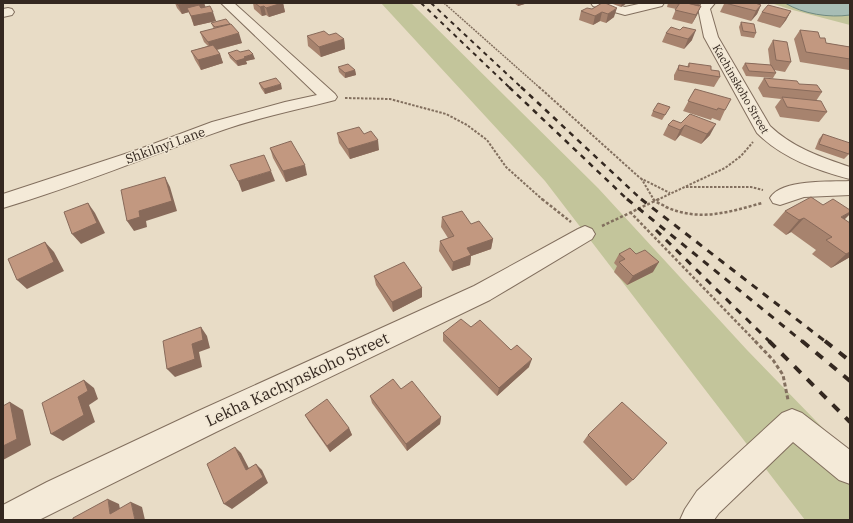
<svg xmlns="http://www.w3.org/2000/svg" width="853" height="523" viewBox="0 0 853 523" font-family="'IBM Plex Serif',serif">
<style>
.green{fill:#c3c59b}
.water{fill:#a7bdb5;stroke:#6f8a81}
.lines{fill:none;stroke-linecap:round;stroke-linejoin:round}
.minor-casing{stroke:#826f5e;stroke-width:2}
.path-far3{stroke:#826f5e;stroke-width:1.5;stroke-dasharray:2 1;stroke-linecap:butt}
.path-far2{stroke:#826f5e;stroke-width:2;stroke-dasharray:2.5 1.5;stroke-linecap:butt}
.path-far1{stroke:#826f5e;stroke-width:2.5;stroke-dasharray:3 2;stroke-linecap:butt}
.path{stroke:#826f5e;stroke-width:3;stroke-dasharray:4 2.5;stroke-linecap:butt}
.minor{fill:#f4ead8;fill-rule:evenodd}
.rail-far3{stroke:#342820;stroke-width:2;stroke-dasharray:4.5 4.5;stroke-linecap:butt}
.rail-far2{stroke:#342820;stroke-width:2.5;stroke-dasharray:5.5 5.5;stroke-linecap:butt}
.rail-far1{stroke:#342820;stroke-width:3;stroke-dasharray:7 7;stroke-linecap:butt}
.rail{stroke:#342820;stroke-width:4;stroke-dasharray:9 9;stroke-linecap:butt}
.wall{fill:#a7836e}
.shaded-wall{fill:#886a5a}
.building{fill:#c29880;stroke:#886a5a}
.labels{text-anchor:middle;stroke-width:3;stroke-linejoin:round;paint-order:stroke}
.far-street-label{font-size:11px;fill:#342820;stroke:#f1e7d4}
.street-label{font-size:13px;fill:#342820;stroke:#f1e7d4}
.near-street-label{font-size:16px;fill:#342820;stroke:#f1e7d4}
</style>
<rect width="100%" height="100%" fill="#e8dcc6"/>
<path class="green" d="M381 3H411L598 188 747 350 850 456V520H805L545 181Z
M771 3H850V25L789 9Z"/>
<path class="water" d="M785 3H850V15C829 18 803 14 785 3Z"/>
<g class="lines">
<defs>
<path id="minor" d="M221 3H234L335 94 337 97 335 100C297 110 260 117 223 130 150 155 78 186 3 208V194L137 150 212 122 285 102 317 95Z
M591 3H611L625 7 643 3H664L662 6 625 15 593 6Z
M702 3H715L710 9 718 37 770 126C793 148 821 157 850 167V179C816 170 782 158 757 133L704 37 698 8Z
M8 8 12 9 14 12 12 15 3 17V9Z
M850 181V195L804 197 780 205 773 203 770 198C781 179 830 182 850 181Z
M585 226 592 229 595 234 592 239 490 300 216 432 39 520H3V505L47 482 196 412 474 286 578 229Z
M792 409 802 413 850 450V484L839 480 793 442 719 513 714 520H680L685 509 697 491 782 413Z"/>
</defs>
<use href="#minor" class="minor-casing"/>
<path class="path-far3" d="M444 3 540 88"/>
<path class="path-far2" d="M539 87 640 178 670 193
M345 98 390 99 446 114 467 125 487 140 506 167 543 200
M641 178 654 200
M686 187H751L763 190
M657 200 725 168 741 156 753 142"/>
<path class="path-far1" d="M542 199 571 222
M653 199C656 203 662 204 666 207 700 222 729 212 762 203
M630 212 756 342
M602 226 659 199"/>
<path class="path" d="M755 341 773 360 783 375 788 400"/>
<use href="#minor" class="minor"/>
<path class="rail-far3" d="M421 3 510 88
M431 3 522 88"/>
<path class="rail-far2" d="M509 87 628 200
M521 87 642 200"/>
<path class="rail-far1" d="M627 199 803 342
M641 199 826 342
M656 230 770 342"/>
<path class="rail" d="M769 341 850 422
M802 341 850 381
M825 341 850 361"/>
</g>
<path class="wall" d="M175 3H204L205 7 216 21 194 26 189 12 182 14 177 8Z
M253 3H283L285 12 269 17 266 15 262 16 254 9Z
M514 3H528L518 6Z
M602 3 614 17 606 23 600 21 593 25 579 20 581 11 592 9Z
M610 3H627L621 7Z
M668 3H692L701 6 697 15 692 24 672 19 676 9 667 7Z
M723 3H755L761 5 757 14 751 21 720 12 724 4Z
M791 11 786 20 780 28 757 21 762 12Z
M741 22 756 33 754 38 741 36 739 27Z
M211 23 230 24 242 43 217 50 220 54 223 63 201 70 195 60 191 51 208 46 204 42 200 32 214 29Z
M680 30 692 40 684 49 662 42 666 33Z
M800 30 820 38 826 43 850 47V68L849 70 800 62 794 39Z
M307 36 344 39 345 49 321 57 308 46Z
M773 40 791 62 785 72 774 70 776 73 773 78 746 76 742 68 745 63 770 65 768 49Z
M240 52 255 59 246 61 247 64 238 66 230 58 228 53Z
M689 63 711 70 720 77 714 87 674 80V75L679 65 687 67Z
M338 67 355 70 356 75 345 78 339 72Z
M764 78 799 84 822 92 816 101 827 112 819 122 780 117 775 107 781 99 763 97 758 88Z
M259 83 282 89 265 94 261 88Z
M695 89 725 110 720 121 712 118 711 120 683 111Z
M653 111 667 112 662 120 651 116Z
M673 120 710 135 701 144 680 135 675 141 663 135 668 125Z
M337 133 379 150 350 159 339 143Z
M823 134 849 154 844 159 815 149 819 139Z
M270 148 307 175 286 182 273 158Z
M785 211 845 219 850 257 831 268 812 254 816 250 791 232 786 235 773 225Z
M442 217 471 224 493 239 491 249 471 256 470 265 452 271 439 251 440 241 448 238 441 227Z
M619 254 653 272 627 285 614 272 617 266 614 263Z
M374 276 422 288V297L393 312 376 285Z
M471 327 529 367 497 396 443 341V333Z
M401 389 441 417 440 424 407 451 372 403 370 396Z
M305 415 349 428 352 435 330 452 309 422Z
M588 435 633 480 626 486 583 442Z"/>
<path class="shaded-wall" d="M186 3H204L206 8H187L189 12 182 14 178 5Z
M282 3H283L285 12 269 17 266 8Z
M518 3H528L518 6Z
M622 3H627L621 7Z
M761 5 757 14 751 21 756 11Z
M264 6 266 15 262 16 260 7Z
M701 6 697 15 692 24 696 15Z
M617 8 614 17 606 23 608 14Z
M791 11 786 20 780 28 786 18Z
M213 12 216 21 194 26 191 16Z
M602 12 600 21 593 25 595 16Z
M696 30 692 40 684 49 688 39Z
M239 33 242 43 211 51 208 42Z
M344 39 345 49 321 57 319 47Z
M220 54 223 63 201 70 198 60Z
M253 54 255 59 246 61 247 64 238 66 236 61 244 57Z
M355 70 356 75 345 78V73Z
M281 84 282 89 265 94 264 89Z
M716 124 710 135 701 144 707 134Z
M685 125 680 135 675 141 680 130Z
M378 140 379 150 350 159 348 149Z
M305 165 307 175 286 182 283 171Z
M271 171 275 181 242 192 238 181Z
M165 177 170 187 177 211 146 221 147 227 134 231 127 221 139 211Z
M88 203 95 213 105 233 81 244 72 234Z
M850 212V214L838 226 841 217Z
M804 218 791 232 786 235 799 220Z
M493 239 491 249 471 256 470 265 452 271 453 262 467 248Z
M45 242 54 252 64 271 27 289 17 280Z
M850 252V257L831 268 846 254Z
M659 262 653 272 627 285 633 276Z
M422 288V297L393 312 392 302Z
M201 327 207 336 210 348 199 352 202 367 175 377 167 369 192 344Z
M532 359 529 367 497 396 499 388Z
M84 380 94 388 98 399 89 405 95 422 63 441 51 434 78 397Z
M10 402 23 410 31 445 3 460V446Z
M441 417 440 424 407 451 406 444Z
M349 428 352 435 330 452 327 446Z
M235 447 241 453 253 476 246 470Z
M256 464 262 470 268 483 232 509 224 504Z
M108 499 119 504 122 519 110 514Z
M131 502 142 507 145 520H135Z"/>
<path class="building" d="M177 3H186L178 5Z
M255 3H282L266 8 264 6 260 7Z
M602 3H605L617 8 608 14 602 12 595 16 581 11 587 8 592 9Z
M672 3H680L679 4Z
M680 3H687L701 6 696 15 675 10Z
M687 3H692L700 5 699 6Z
M725 3H755L761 5 756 11Z
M199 5 201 8 210 6 213 12 191 16 187 8Z
M768 5 791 11 786 18 762 12Z
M226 19 230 24 215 27 211 23Z
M741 22 754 24 756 33 743 31Z
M231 24 239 33 208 42 200 32Z
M671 27 680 30 683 27 696 30 688 39 666 33Z
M800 30 818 32 820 38H825L826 43 850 47V59L806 52Z
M324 31 329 35 336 33 344 39 319 47 307 36Z
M773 40 787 42 791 62 776 60Z
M213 45 220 54 198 60 191 51Z
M237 50 240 52 249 50 253 54 244 57 246 58 236 61 228 53Z
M689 63 711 66V70L719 71 720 77 678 70 679 65 689 67Z
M745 63 771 65 776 73 749 71Z
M348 64 355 70 345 73 338 67Z
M276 78 281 84 264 89 259 83Z
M764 78 797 81 799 84 817 85 822 92 769 87Z
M695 89 731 99 725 110 718 108 717 110 688 101Z
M782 97 821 101 827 112 787 107Z
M658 103 670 107 665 115 653 111Z
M690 114 716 124 707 134 685 125 680 130 668 125 673 120 681 123Z
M359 127 364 134 371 131 378 140 348 149 337 133Z
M823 134 850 143V150L849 154 819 144Z
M291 141 305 165 283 171 270 148Z
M264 155 271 171 238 181 230 165Z
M165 177 172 201 139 211 140 217 127 221 121 190Z
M811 197 823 205 833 199 850 210V212L841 217 850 223V252L846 254 826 240 832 237 804 218 799 220 785 211Z
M88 203 97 223 72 234 64 212Z
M462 211 471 224 479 221 493 239 467 248 471 255 453 262 440 241 454 236 442 217Z
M45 242 54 262 17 280 8 259Z
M630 248 636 254 645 250 659 262 633 276 619 262 625 259 619 254Z
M404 262 422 288 392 302 374 276Z
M461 319 471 327 480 320 511 350 517 345 532 359 499 388 443 333Z
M201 327 203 340 192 344 195 359 167 369 163 341Z
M393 379 401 389 412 381 441 417 406 444 370 396Z
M84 380 88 391 78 397 84 415 51 434 42 403Z
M327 399 349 428 327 446 305 415Z
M10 402 17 439 3 446V406Z
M622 402 667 443 633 480 588 435Z
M235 447 246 470 256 464 263 477 224 504 207 464Z
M108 499 110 514 131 502 135 520H73V518Z"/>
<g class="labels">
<g class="far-street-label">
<text transform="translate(741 89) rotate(60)" y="4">Kachinskoho Street</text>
</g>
<g class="street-label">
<text transform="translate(165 145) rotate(-20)" y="5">Shkilnyi Lane</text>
</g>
<g class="near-street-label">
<text transform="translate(297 379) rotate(-25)" y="6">Lekha Kachynskoho Street</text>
</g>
</g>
<rect width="853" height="523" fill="none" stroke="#342820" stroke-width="8"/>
</svg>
